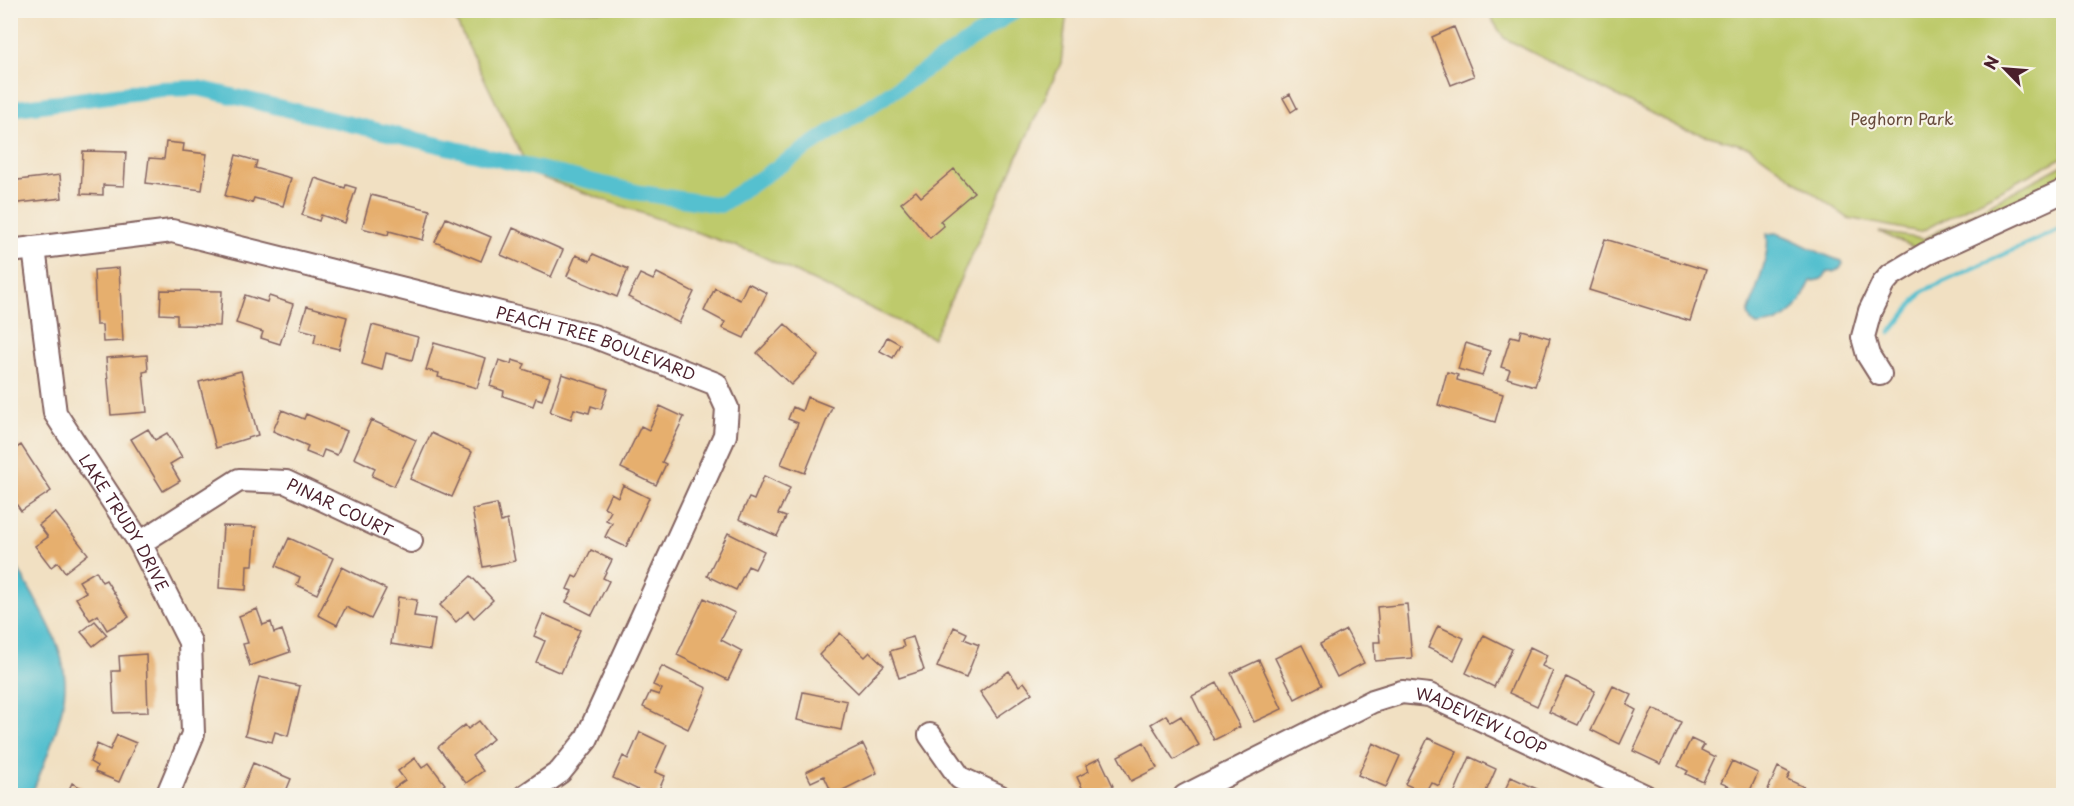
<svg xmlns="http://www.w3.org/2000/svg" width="2074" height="806" viewBox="0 0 2074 806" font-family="'Playpen Sans',sans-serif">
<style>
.green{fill:#beca6c;stroke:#84744c;stroke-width:1.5}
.water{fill:#55c0cf;stroke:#50707d;stroke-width:1.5}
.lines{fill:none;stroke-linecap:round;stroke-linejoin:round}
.stream{stroke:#55c0cf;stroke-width:4.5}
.canal{stroke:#55c0cf;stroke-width:16}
.building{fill:#e6af6e}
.minor-casing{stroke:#846360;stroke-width:26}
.minor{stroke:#fff;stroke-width:22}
.labels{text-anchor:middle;stroke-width:4.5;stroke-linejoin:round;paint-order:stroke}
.park-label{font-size:16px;fill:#674a3b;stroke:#f7f3e8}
.street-label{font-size:16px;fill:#4a1f2b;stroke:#f7f3e8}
</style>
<rect width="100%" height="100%" fill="#f7f3e8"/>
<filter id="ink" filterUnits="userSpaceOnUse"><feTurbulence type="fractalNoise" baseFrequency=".0167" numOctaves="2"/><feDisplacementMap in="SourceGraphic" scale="12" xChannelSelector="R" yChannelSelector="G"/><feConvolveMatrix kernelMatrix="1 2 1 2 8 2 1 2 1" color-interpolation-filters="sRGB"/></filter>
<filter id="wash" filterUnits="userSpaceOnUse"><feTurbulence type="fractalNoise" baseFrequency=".008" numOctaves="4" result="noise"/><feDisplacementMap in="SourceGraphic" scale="24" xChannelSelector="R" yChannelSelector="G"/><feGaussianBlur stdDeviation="1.35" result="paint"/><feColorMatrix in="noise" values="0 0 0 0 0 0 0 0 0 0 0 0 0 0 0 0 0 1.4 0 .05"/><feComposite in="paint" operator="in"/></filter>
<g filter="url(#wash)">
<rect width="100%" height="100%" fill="#f1e0c2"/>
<path class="green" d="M1492 10 2063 11V157L1920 232 1848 218 1749 147 1680 128 1504 38 1489 15Z
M451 11H1067L1061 63 933 338 755 253 531 174Z
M2063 165V180L1915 248 1879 232 1924 239Z"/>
<path class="water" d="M1776 233C1799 240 1819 255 1842 261L1843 264C1838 270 1835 273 1827 272 1823 280 1820 280 1811 281 1799 307 1789 324 1758 326L1751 321 1748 314C1754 295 1771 253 1767 234Z
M11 555C30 594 63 636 65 681 66 714 44 765 31 795H11Z"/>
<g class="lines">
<path class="stream" d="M1890 333 1923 291 2064 227"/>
<path class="canal" d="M10 109 161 89 198 88 641 193 720 205 1016 10"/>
</g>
<g id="blocks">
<path class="building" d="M1454 27 1474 76 1451 85 1432 37Z
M1290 94 1297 108 1291 112 1283 98Z
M166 142 184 144 183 151 207 154 202 190 146 183 149 158 164 159Z
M83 151 126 152 124 186 103 185V195L81 194Z
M236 155 257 161 255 168 291 178 283 206 254 198 252 203 225 196Z
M954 169 974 192 940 221 944 226 930 238 901 203 916 191 921 197Z
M60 175 62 198 10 204V181Z
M315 178 345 188 346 185 356 188 345 223 321 215 319 221 302 215Z
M371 195 430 210 423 240 389 231 388 235 362 228Z
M446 218 491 237 481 261 435 242Z
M513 228 563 250 551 277 501 255Z
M1605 239 1706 270 1690 321 1589 290Z
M593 254 628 269 617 297 567 276 576 255 590 261Z
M119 268 123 341 103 342 102 325H96L94 270Z
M657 273 694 292 679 323 628 297 640 274 653 280Z
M748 283 767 293 744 338 722 328 725 322 704 311 715 288 740 300Z
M161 290 222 291 220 326 177 325V315L160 314Z
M245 295 267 302 269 296 293 304 280 344 261 338 263 332 236 323Z
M307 306 347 317 339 349 314 343 316 333 300 329Z
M785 324 819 356 791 385 757 353Z
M372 325 418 337 412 360 386 353 382 370 362 364Z
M1521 330 1550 338 1535 386 1507 378 1510 370 1501 367 1511 336 1519 338Z
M887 337 900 344 893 358 880 351Z
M434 343 486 358 477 388 438 377 439 373 426 370Z
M1466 343 1490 351 1482 376 1458 369Z
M147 355 148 371 143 372 147 412 111 415 106 358Z
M499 360 511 364 512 360 525 364 523 369 550 378 542 400 536 398 533 406 503 396 504 391 490 386Z
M241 371 258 435 216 448 199 382Z
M1447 372 1458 375 1457 380 1503 394 1495 422 1438 405Z
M562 374 608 389 601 409 591 406 589 413 574 409 571 419 550 412Z
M807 397 832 407 805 473 781 464 798 423 788 419 793 407 802 411Z
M660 406 684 417 662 462 666 464 656 485 621 468 641 426 649 430Z
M282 410 304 419 306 414 347 431 337 455 324 450 321 458 306 452 308 446 273 431Z
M371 420 416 440 394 486 372 476 375 468 354 458Z
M148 429 155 440 167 433 182 457 170 464 180 481 163 491 131 439Z
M431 433 472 452 452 497 410 479Z
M21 445 51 491 21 511 10 495V452Z
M764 476 790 488 778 514 786 517 777 536 739 519 749 498 754 500Z
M623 485 649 498 626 547 605 537 612 523 606 520 611 511 604 507 611 493 618 497Z
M497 504 501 522 507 520 515 561 483 567 472 509Z
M55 512 88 554 65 572 58 562 51 567 35 546 48 537 39 525Z
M223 526 256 527 253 565H247L246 590 219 588Z
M728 533 764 551 755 569 748 566 736 590 707 576Z
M289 538 333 558 317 594 297 585 300 577 276 566Z
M591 550 612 560 603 578 609 581 592 615 566 602 572 591 567 589 573 576 577 578Z
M342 567 386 589 371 619 346 607 337 625 318 615Z
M96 571 102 582 106 580 129 617 107 630 98 615 90 620 76 598 86 592 79 581Z
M471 576 493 600 474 618 468 611 456 622 440 605Z
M398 597 417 600 414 616 435 619 430 650 391 644Z
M704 598 735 613 721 640 742 651 728 680 677 655Z
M1407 604 1412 658 1375 661 1374 642H1380L1377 607Z
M257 609 263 625 271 622 274 633 282 630 290 652 250 666 243 644 248 643 239 616Z
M543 614 580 630 561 673 536 662 545 641 534 636Z
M95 621 107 635 93 646 81 632Z
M1438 626 1464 638 1454 660 1428 648Z
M954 627 967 633 964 639 979 645 966 678 937 667Z
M1346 630 1364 663 1337 677 1320 644Z
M840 633 865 657 870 652 884 665 858 693 819 655Z
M1484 635 1512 649 1494 687 1466 673Z
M913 637 924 670 899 678 890 651 904 647 902 640Z
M1302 645 1322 685 1295 699 1275 658Z
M1530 647 1547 655 1542 666 1553 671 1537 706 1509 693Z
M146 654 148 712 114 713 112 671H120L119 656Z
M1259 660 1282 709 1254 722 1231 673Z
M662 666 707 688 688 729 643 707 650 692 659 695 662 689 653 685Z
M1009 671 1019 686 1024 682 1032 693 997 717 980 692Z
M259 677 300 686 288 736 275 732 272 742 245 735Z
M1566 677 1595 691 1578 725 1549 712Z
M1217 683 1240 727 1214 740 1192 696Z
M1613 686 1632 695 1627 705 1636 710 1620 744 1591 730Z
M803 692 847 701 841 730 797 720Z
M1653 709 1681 722 1661 764 1633 751Z
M1166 715 1171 722 1181 716 1199 745 1174 760 1151 724Z
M479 721 493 739 472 756 483 771 466 783 438 747 465 725 468 729Z
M640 732 667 745 655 772 665 776 656 796H651L613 778 623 756 628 759Z
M117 735 136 743 119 782 95 772 97 766 90 762 97 744 110 750Z
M1428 738 1457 751 1439 786 1431 782 1425 793 1405 784Z
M1691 739 1704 745 1701 750 1715 757 1703 782 1686 774 1688 771 1678 766Z
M1144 742 1157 768 1131 781 1118 756Z
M1373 743 1400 756 1386 787 1358 775Z
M863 744 877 773 833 795 824 776 811 782 806 772Z
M1470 757 1496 769 1484 796H1453Z
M415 758 422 768 429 763 445 784 430 796H400L394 788 405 780 398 771Z
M1100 758 1113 786 1104 791 1106 796H1086L1077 777 1089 771 1086 765Z
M1732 761 1758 773 1748 795 1721 783Z
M253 763 291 779 284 796H239Z
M1778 767 1790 773 1787 779 1804 787 1800 796H1765Z
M1511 777 1539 790 1537 796H1502Z
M72 783 97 796H66Z"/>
</g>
</g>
<g filter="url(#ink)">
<use href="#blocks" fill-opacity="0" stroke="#846360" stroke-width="1.5"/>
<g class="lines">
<defs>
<g id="minor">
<path id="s1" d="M34 248 55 413 140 543 190 642 193 734 167 796"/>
<path id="s2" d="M10 251 172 231 593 336 716 384 727 408 725 435 586 740 560 772 525 796"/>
<path d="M1880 374 1868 355 1863 337 1870 311 1883 284 1891 275 1926 254 2064 191"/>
<path id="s3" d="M140 543 239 480 286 482 411 541"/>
<path d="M930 735 960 778 999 796"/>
<path id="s4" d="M1185 796 1373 701 1402 692 1429 695 1645 796"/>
</g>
</defs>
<use href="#minor" class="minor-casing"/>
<use href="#minor" class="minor"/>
</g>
</g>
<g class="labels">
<g class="park-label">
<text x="1902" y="125">Peghorn Park</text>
</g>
<g class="street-label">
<text dy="6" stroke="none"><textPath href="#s2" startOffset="602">PEACH TREE BOULEVARD</textPath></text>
<text dy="6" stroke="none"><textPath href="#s3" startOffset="224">PINAR COURT</textPath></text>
<text dy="6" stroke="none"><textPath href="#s1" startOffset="296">LAKE TRUDY DRIVE</textPath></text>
<text dy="6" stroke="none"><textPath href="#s4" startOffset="326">WADEVIEW LOOP</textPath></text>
</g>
</g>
<rect width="2074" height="806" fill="none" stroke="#f7f3e8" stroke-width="36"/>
<g transform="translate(2005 69) rotate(295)" stroke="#f7f3e8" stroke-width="4.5" paint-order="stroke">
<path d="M0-4.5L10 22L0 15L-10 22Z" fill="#4a1f2b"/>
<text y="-9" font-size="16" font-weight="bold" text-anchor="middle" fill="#4a1f2b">N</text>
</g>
</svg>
